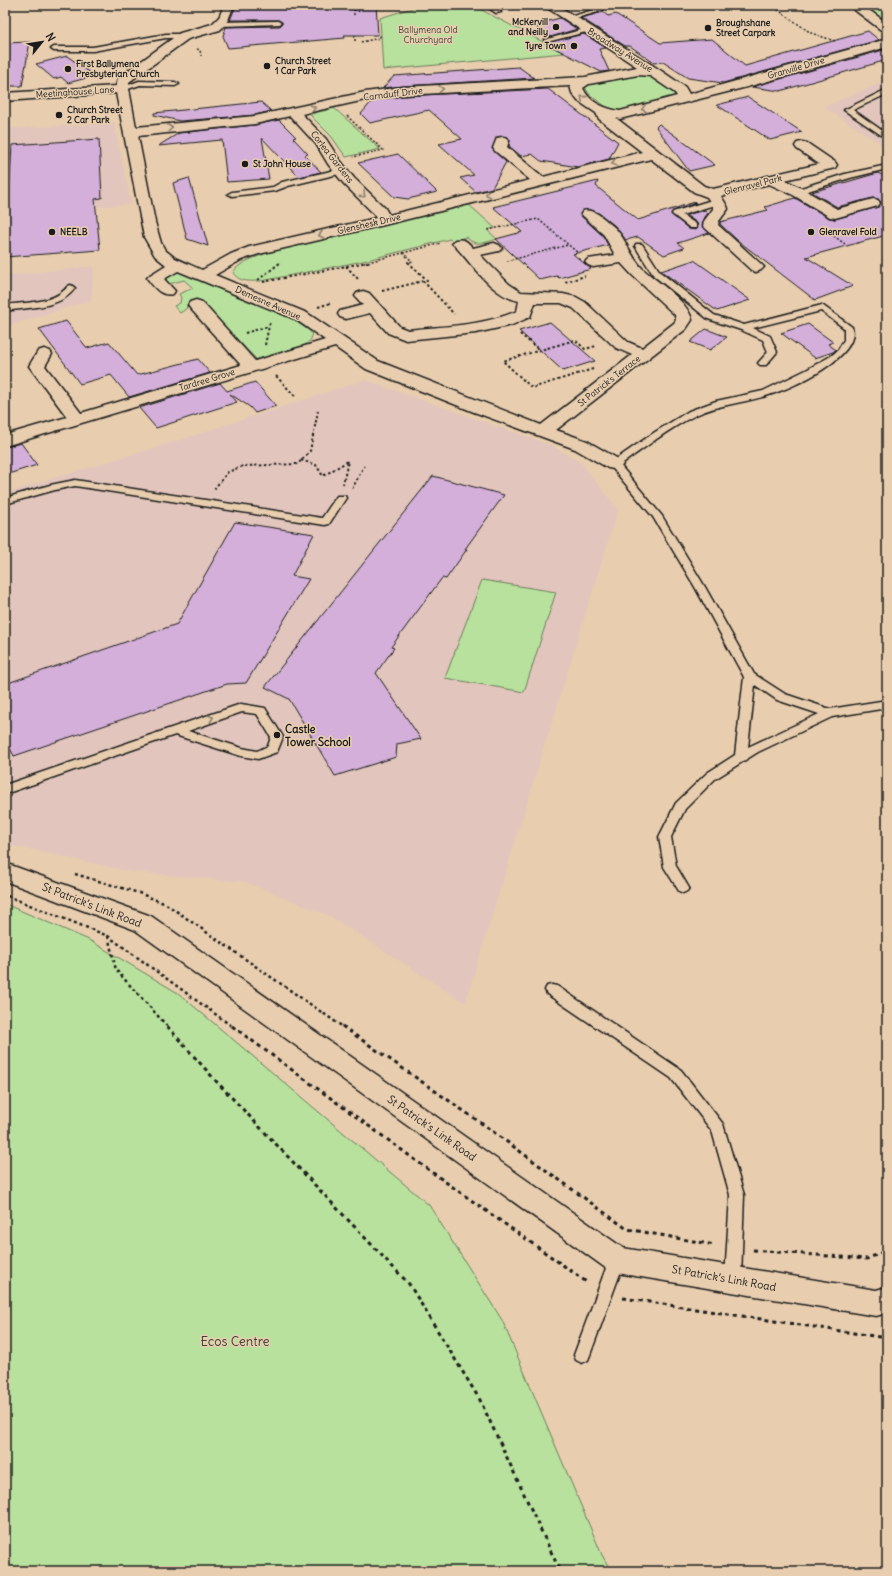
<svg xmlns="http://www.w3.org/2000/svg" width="892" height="1576" viewBox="0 0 892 1576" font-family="Delius,sans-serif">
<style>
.built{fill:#e2c5bc}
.green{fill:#b8e19d;stroke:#6a7e5c}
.building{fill:#d3afd9;stroke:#1c1c1c}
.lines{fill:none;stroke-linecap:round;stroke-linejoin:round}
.service-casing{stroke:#1c1c1c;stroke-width:3}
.pedestrian-casing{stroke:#1c1c1c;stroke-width:3}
.minor-casing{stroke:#1c1c1c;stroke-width:3}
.tertiary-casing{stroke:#1c1c1c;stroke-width:3}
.path-far3{stroke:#1c1c1c;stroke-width:1.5;stroke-dasharray:2 2;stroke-linecap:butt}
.path-far2{stroke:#1c1c1c;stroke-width:2;stroke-dasharray:2.5 2.5;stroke-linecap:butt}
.path-far1{stroke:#1c1c1c;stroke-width:2.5;stroke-dasharray:3 3;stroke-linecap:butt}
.path{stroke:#1c1c1c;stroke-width:3;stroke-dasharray:4 4;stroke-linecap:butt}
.service{fill:#e8ceaf;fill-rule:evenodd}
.pedestrian{fill:#e8ceaf;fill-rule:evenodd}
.minor{fill:#e8ceaf;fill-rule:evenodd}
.tertiary{fill:#e8ceaf;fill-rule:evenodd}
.oneway{stroke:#8c7e6d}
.poi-dot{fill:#1c1c1c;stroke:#e8ceaf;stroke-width:1.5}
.labels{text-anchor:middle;stroke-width:3;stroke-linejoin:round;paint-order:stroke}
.far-poi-label{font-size:9px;font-weight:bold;fill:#1c1c1c;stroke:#e8ceaf;text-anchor:start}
.far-park-label{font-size:9px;fill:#3b4336;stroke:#e8ceaf}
.far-street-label{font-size:9px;fill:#1c1c1c;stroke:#e8ceaf}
.poi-label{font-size:11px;font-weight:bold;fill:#1c1c1c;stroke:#e8ceaf;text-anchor:start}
.street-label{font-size:11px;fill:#1c1c1c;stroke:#e8ceaf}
.near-park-label{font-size:13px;fill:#3b4336;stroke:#e8ceaf}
</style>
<rect width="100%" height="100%" fill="#e8ceaf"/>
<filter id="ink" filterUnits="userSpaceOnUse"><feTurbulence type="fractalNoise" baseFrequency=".025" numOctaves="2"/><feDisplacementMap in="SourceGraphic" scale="8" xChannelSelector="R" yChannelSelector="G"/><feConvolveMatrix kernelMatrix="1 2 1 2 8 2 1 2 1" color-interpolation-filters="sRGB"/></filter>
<g filter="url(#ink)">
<path class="built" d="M887 80V148L824 107Z
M114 123 131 204 5 214V129Z
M94 266 91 300 5 327V276Z
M365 380 553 446 581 463 618 509 465 1003 330 916 245 882 133 872 5 844V493L170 443Z"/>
<path class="green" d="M422 5H472L564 53 383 70 380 18Z
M863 5H887V18L878 16Z
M637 75 651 76 675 92 673 98 623 111H617L605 106 589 94 585 87 592 83Z
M334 108 380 149 346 157 331 136 311 116V114Z
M468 204 495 228 487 230 497 239C484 243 476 247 466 237L452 241 450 239 363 261 261 281C251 281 238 283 233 272 241 261 255 258 267 253Z
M179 272 205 280 288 316 311 332C313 339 310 341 305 345L257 360 200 300 188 303 186 309 180 313 174 306 180 303 181 298 179 294 193 288 184 280 169 284 165 279 171 273Z
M482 580 556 592 524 692 445 678Z
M5 904 89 940 178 993 429 1205 502 1320 602 1555 611 1571H5Z"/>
<path class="building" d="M376 5 378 35H344L345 38 228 48 223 36 226 27 280 26 282 24V22L278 20H230L236 6Z
M603 12 608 16 616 14 660 43 712 39 745 66 868 31 879 40 723 83 688 78 663 62 654 63 630 46H625L581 18Z
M560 18 577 29 551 37 533 25Z
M584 34 606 48 599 49 609 71 601 72 545 43Z
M30 42 22 86H5V43Z
M887 49V60L780 91 752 87Z
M67 56 77 63 94 76 68 83 61 77 54 79 36 64Z
M519 67 534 78 403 86 383 88 394 76Z
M548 89 618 142 609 159 578 167 541 161 532 154 521 156 509 146 510 141 508 137 502 136 497 137 492 149 506 162 492 188 476 192 460 178 474 175 439 144 462 139 429 110 370 123 361 114 373 100 403 96Z
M748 97 802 132 770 140 717 105Z
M261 102 271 111 255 115 180 121 154 115V113Z
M279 120 296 137 293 138 308 154 305 155 321 172 299 177 262 138 269 179 227 182 222 140 158 146 179 133 255 125Z
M659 124 715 165 689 171 656 127Z
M99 139 102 198 95 199 100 250 5 257V214H8L12 145Z
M398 154 437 192 408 199 394 197 358 163Z
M878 173 887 178V235L806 257 853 286 815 300 737 240 720 224V222L768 210 765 207 795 198 829 218 835 219 878 207 881 202 878 199 873 198 837 207 812 192Z
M189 178 208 246 187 239 173 183Z
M598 181 596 186 638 220 695 202 696 203 673 211 671 214 689 229 696 230 698 228 697 223 686 215 705 210 708 213 703 220 702 226 709 233 678 243 684 248 664 255 638 237 626 240 615 226 600 214 592 210H583L580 215 603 236 608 245 573 254 591 269 559 278 557 276 540 280 496 239 522 232 493 207Z
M694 260 750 300 717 311 661 271Z
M66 321 87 348 109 342 137 375 198 359 210 373 129 397 111 375 80 384 39 329Z
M550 322 595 361 563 371 519 331Z
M808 324 833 342 828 344 836 350 833 352 815 358 781 333Z
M706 329 727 337 710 350 690 342Z
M255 382 276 406 255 413 250 407 230 394 237 402 156 428 139 408 220 383 227 391Z
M21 443 37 465 5 475V447Z
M433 476 504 495 465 549H467L446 579 442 578 391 647 394 648 376 673 421 739 397 744 396 757 335 776 289 699 265 687Z
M235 522 314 534 292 576 309 579 246 683 227 684 14 756 5 739V684L177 624Z"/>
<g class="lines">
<defs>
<path id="service" d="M484 5H492L501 12 496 13Z
M653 5H660L661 7 658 9Z
M600 8 603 10 602 11 569 20 566 18Z
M278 21 281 23 280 24 220 26 217 24 220 22Z
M588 28 591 30 590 31 547 42 544 40Z
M166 34H184L187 36 184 38H166L93 51H54L51 49 54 47H93Z
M139 81 175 82 179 84 175 86 140 85 122 91 118 89Z
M887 89V94L853 110 887 134V139L844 110Z
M887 165V169L850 178 798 194 794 192 795 190 845 174Z
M340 169 344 171 343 173 288 186 275 191 232 196 228 194 232 192 273 187 282 182Z
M715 199H721L722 201 721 203 682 215 696 224V228H690L672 214 673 212Z
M636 244H642L660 272 714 315 744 325 822 305 852 327C861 357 792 388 769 395 745 403 719 404 696 415 669 428 645 448 620 465L662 516 705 587 754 674 785 694 830 709 887 700V708L832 717 758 752 715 779 685 809 671 837 676 866 689 888 687 891 683 893 679 891 664 867 659 837 676 803 707 773 735 755 744 677 695 587 653 517 609 464 655 432 689 411 716 401 763 391 806 370 831 356 838 350 844 340V328L821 311 753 328 770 336 777 352 766 365H760L758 363 768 352 763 340 741 330 708 319 654 276 635 246ZM755 685 777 700 819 714 748 747Z
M71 285 75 288C61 309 28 307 5 311V305C25 302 55 304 68 286Z
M75 480 322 518 337 496H345L346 498 329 524 325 525 75 486 55 490 5 504V498L50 485Z
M241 704 265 708 283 737 277 752 258 759 241 756 175 735 5 794V785ZM242 712 257 714 271 737 268 746 257 751 242 748 188 731Z
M552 985 557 986 681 1070 723 1124 744 1195 741 1279 738 1284 733 1286 728 1284 725 1279 730 1195 712 1131 671 1078 547 994 545 990 547 986Z
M617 1253 622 1255 625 1260 590 1355 588 1360 582 1363 576 1360 574 1355 609 1260 612 1255Z"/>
<path id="pedestrian" d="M224 5H234L228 20 223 23 218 20Z"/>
<path id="minor" d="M543 5H557L660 70 685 87 689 94 887 39V47L747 87 620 119 616 118 704 186 713 189 819 164 797 149 795 146 797 143 802 142 807 143 835 162 837 165 835 168 785 180 803 189 837 209 873 199 878 200 880 203 878 206 835 218 830 217 793 195 769 184 721 196 727 206 728 209 719 221 718 225 761 264 764 267 761 270 756 272 751 270 703 226 704 221 713 209V206L707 197 694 192 651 159 384 225 259 254 241 260 215 275 307 313 378 361 541 425 632 355 616 348 573 308 561 303H535L530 317 512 325 476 333 406 340 388 333 370 313 346 319 340 317 338 314 340 311 363 305 355 296 357 293 363 291 369 293 400 327 408 330C444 326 483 326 517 311L519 301C492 296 473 265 455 246L452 243 455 240C464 238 467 241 473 248L494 243 499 245 502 248 499 251 480 255 509 284 521 292 563 294 576 297 585 302 628 342 642 348 674 323 676 320 675 315 632 275 621 263 593 267 588 265 585 262 588 259 615 255 604 235 581 214 583 211C595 208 605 220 614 227 625 237 631 258 644 270 657 282 689 302 692 320L686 329 556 430 587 441 620 460 623 464 620 468 614 469 608 468 575 449 474 412 366 369 335 347 5 446V435L67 417 29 366 38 351 44 349 50 351 52 354 45 366 81 413 241 365 190 308 188 305 190 302 196 300 202 302 255 361 325 340 295 319 178 271 164 279 175 291 173 294C161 297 154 287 147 278L150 275 166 265 155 256 144 237 116 93 5 101V93L116 86 118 78 180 33 212 24 219 17H227L229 20 220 30 188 39 129 82V89L136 127 255 116 365 92 403 87 585 77 637 67ZM638 75 650 76 675 93 677 96 620 111C605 109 589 102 583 88L589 84ZM570 86 572 93 578 101 596 113 599 119 642 152 543 177 507 147 509 141 507 138 502 137 497 138 493 148 495 151 530 180 389 215 385 208 354 178 339 159 326 139 302 114 365 100 403 95ZM290 116 316 144 328 164 344 184 373 213 376 218 249 247 231 254 202 270 175 258 165 250 161 243 155 222 138 136 255 124Z
M848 5H862L887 23V30H881Z"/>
<path id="tertiary" d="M5 863 151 916 623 1248 876 1290 887 1287V1313L876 1316 617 1273 607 1269 135 930 5 881Z"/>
</defs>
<use href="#service" class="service-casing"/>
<use href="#pedestrian" class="pedestrian-casing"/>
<use href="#minor" class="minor-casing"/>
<use href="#tertiary" class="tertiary-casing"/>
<path class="path-far3" d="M354 5V15
M771 5 811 33 835 41
M354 9 360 12
M355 35V43
M361 42 380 38V34
M197 49 200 50 201 56
M347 116 383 150 353 157
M824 229 845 244
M488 230 538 219 578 253
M403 253 412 261 409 263
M507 261 568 245
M364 263 441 243"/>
<path class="path-far2" d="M346 266 359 280
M258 280 281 262
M423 281 454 314
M263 282 368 262
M565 282 585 276
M382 291 427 280 408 262H409
M318 307 331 303
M245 333 269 326
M520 334 539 350
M265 345 270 321
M593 369 532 388 503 361 575 340 585 349 596 346
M276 376 295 396
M301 460 316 465 323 476 348 461 343 484
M214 489 228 472 243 466 298 464 310 451 318 411
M352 489 364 466"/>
<path class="path-far1" d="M75 874 139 893 166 904 343 1027
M7 896 108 936 233 1027
M108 936 116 970 168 1027"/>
<path class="path" d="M167 1026 215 1080 409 1284 480 1400 560 1571
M232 1026 440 1178 588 1283
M342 1026 481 1123 627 1229 715 1245
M753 1250 867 1259 887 1250
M623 1298 880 1337 887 1334"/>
<use href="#service" class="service"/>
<use href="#pedestrian" class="pedestrian"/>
<use href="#minor" class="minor"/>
<use href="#tertiary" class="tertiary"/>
</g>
<defs><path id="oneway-chevron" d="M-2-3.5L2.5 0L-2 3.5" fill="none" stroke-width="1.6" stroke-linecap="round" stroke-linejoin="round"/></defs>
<g class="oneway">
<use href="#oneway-chevron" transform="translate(441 89) rotate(-3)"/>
<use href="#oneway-chevron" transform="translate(583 98) rotate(-139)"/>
<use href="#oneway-chevron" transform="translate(313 108) rotate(-13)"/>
<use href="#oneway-chevron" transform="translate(644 109) rotate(166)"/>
<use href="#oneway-chevron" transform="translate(170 128) rotate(-6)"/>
<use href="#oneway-chevron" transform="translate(614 163) rotate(166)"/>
<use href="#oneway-chevron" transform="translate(488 194) rotate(166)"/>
<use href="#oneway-chevron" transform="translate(363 195) rotate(43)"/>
<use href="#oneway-chevron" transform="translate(321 235) rotate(167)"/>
<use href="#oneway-chevron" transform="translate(211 718) rotate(-19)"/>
</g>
</g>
<g class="poi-dot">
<circle cx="556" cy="27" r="4"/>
<circle cx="708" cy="28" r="4"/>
<circle cx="574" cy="46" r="4"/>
<circle cx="267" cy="66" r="4"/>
<circle cx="68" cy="69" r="4"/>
<circle cx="59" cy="115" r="4"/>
<circle cx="245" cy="164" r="4"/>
<circle cx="52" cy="232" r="4"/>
<circle cx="811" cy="232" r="4"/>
<circle cx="277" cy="735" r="4"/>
</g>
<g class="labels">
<g class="far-poi-label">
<text x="548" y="25" text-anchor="end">McKervill<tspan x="548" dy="10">and Neilly</tspan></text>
<text x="716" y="26">Broughshane<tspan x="716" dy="10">Street Carpark</tspan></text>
<text x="566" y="49" text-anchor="end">Tyre Town</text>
<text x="275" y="64">Church Street<tspan x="275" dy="10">1 Car Park</tspan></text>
<text x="76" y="67">First Ballymena<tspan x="76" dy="10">Presbyterian Church</tspan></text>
<text x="67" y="113">Church Street<tspan x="67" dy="10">2 Car Park</tspan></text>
<text x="253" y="167">St John House</text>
<text x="60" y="235">NEELB</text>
<text x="819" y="235">Glenravel Fold</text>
</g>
<g class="far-park-label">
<text x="428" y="33">Ballymena Old<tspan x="428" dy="10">Churchyard</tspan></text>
</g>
<g class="far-street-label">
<text transform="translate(620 50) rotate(32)" y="3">Broadway Avenue</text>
<text transform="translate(796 68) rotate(-16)" y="3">Granville Drive</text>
<text transform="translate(75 92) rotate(-4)" y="3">Meetinghouse Lane</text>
<text transform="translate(393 94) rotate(-7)" y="3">Carnduff Drive</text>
<text transform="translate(332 157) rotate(52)" y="3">Corlea Gardens</text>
<text transform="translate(753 185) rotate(-14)" y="3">Glenravel Park</text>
<text transform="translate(369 224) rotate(-13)" y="3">Glenshesk Drive</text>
<text transform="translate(268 303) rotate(24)" y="3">Demesne Avenue</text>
<text transform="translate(207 380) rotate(-17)" y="3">Tardree Grove</text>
<text transform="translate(609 381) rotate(-38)" y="3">St Patrick's Terrace</text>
</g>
<g class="poi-label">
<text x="285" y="733">Castle<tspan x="285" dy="13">Tower School</tspan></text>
</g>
<g class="street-label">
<text transform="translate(92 905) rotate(21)" y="4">St Patrick’s Link Road</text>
<text transform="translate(432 1128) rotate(35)" y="4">St Patrick’s Link Road</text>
<text transform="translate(724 1278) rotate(10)" y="4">St Patrick’s Link Road</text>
</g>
<g class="near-park-label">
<text x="235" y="1346">Ecos Centre</text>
</g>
</g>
<rect width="892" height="1576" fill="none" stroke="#e8ceaf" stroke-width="20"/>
<rect x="10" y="10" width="872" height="1556" fill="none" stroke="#1c1c1c" stroke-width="1.5" filter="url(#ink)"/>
<g transform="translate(42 42) rotate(60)" stroke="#e8ceaf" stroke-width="3" paint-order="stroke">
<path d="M0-3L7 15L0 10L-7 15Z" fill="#1c1c1c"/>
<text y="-6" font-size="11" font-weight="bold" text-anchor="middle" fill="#1c1c1c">N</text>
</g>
</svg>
